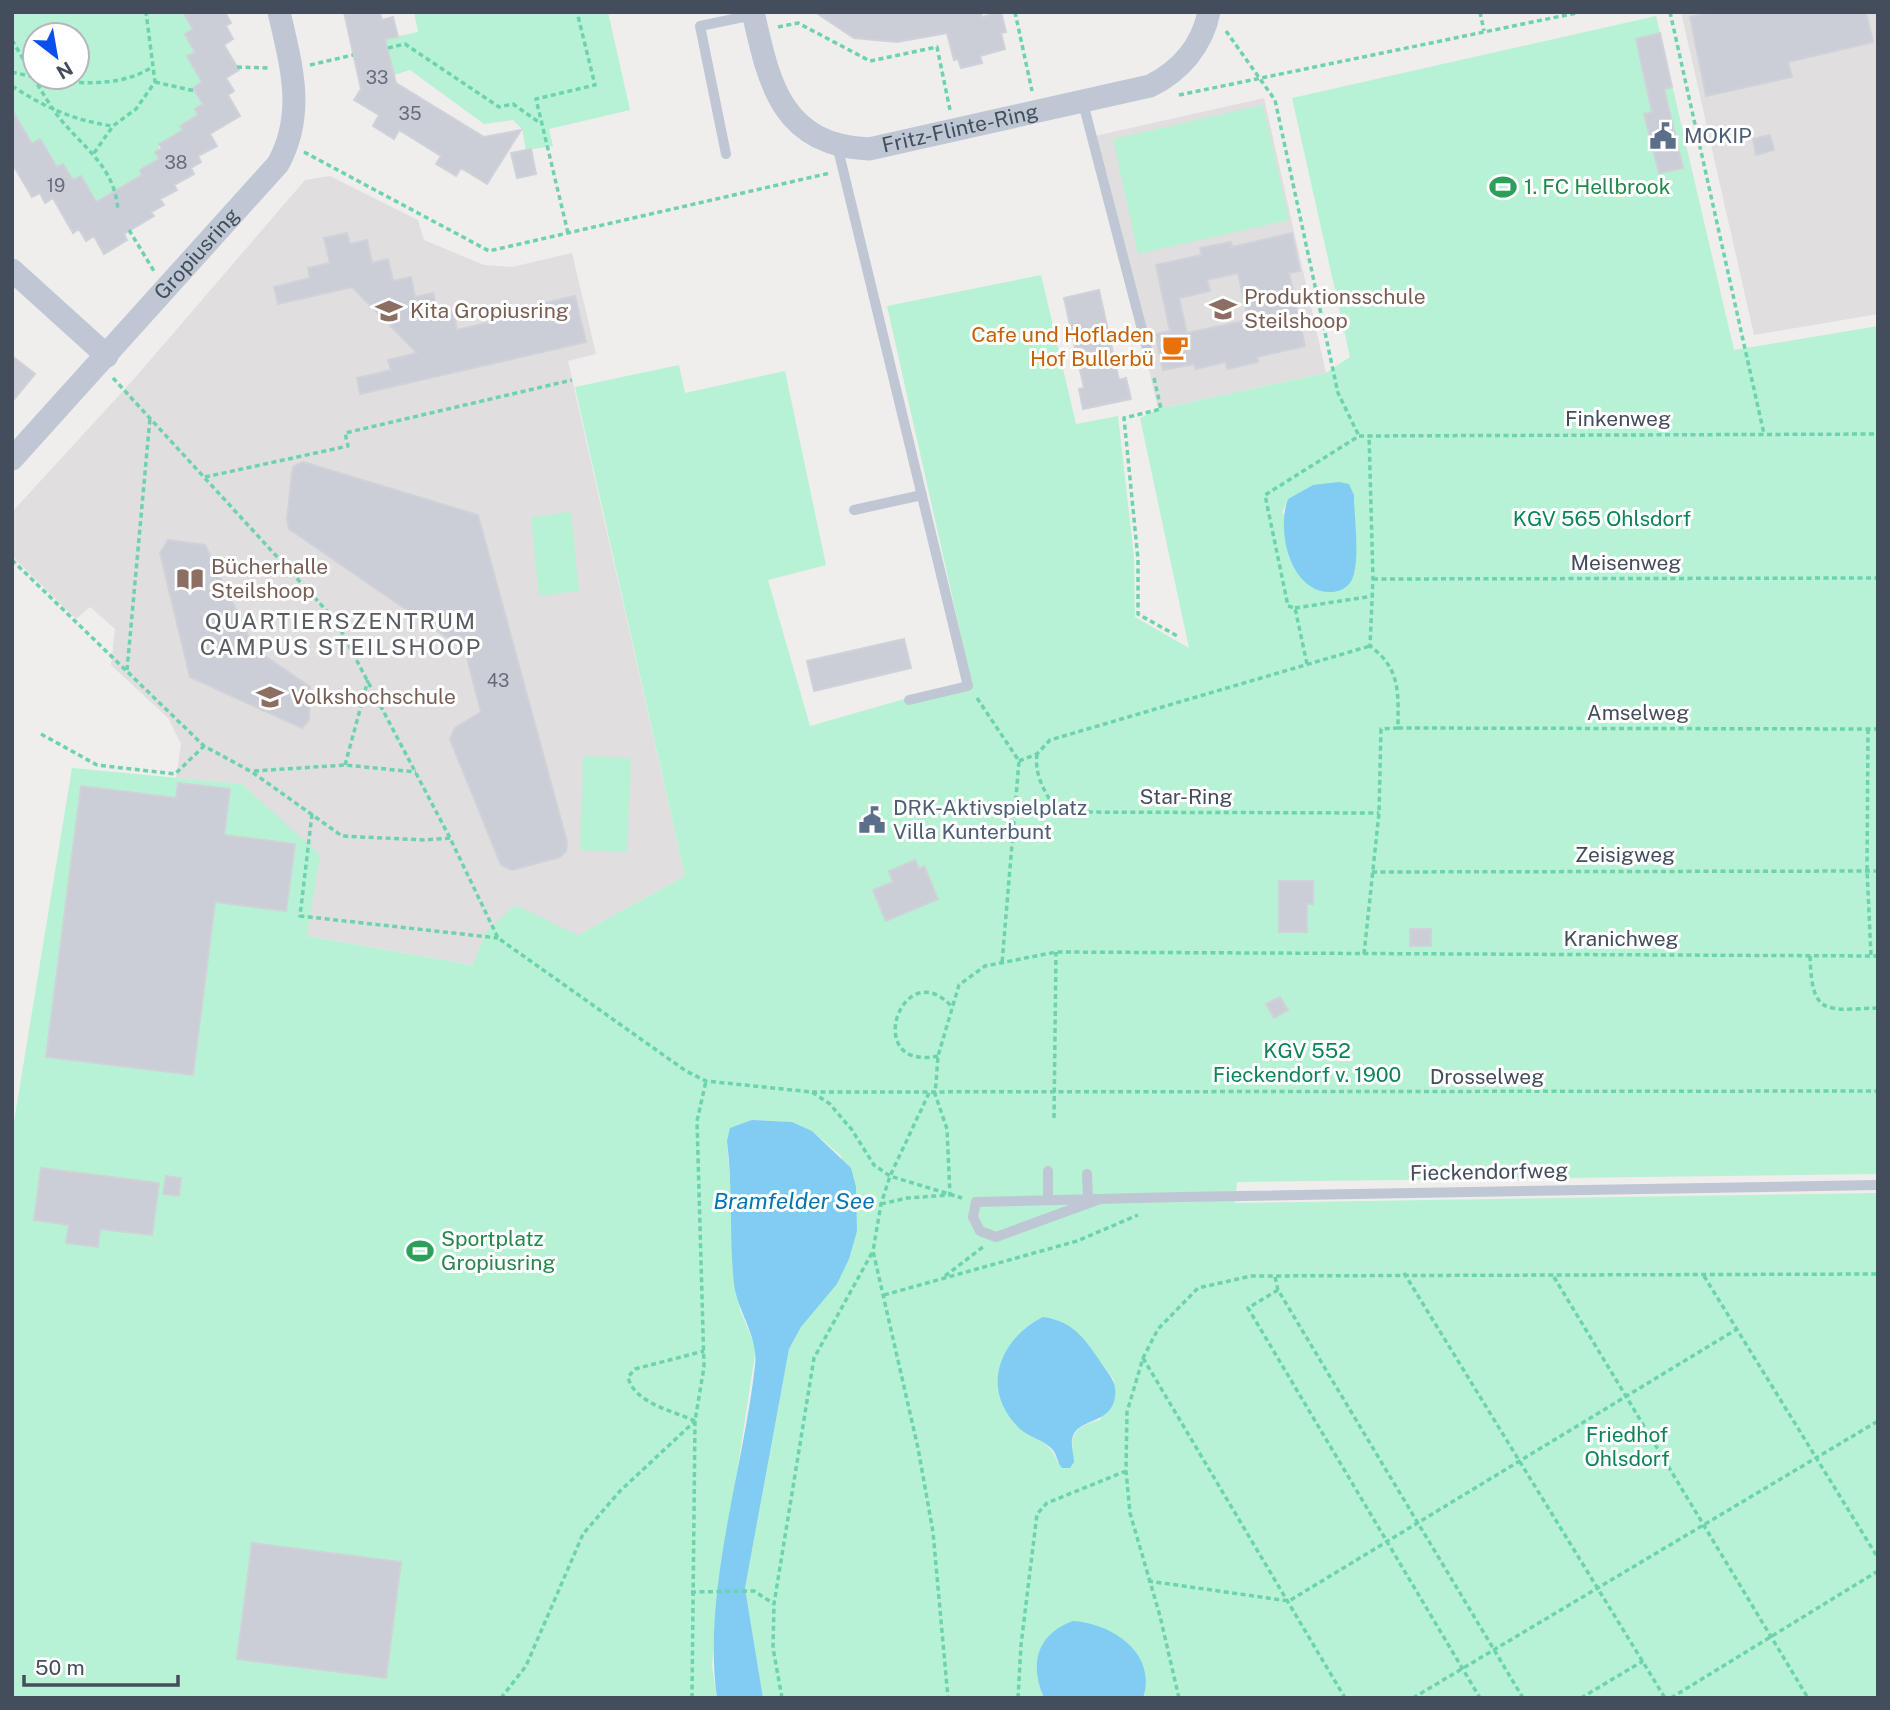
<svg xmlns="http://www.w3.org/2000/svg" width="1890" height="1710" viewBox="0 0 1890 1710" font-family="'Public Sans',sans-serif">
<style>
.education{fill:#e1dedf}
.green{fill:#b7f2d5;fill-rule:evenodd}
.water{fill:#80ccf3}
.building{fill:#cbced6;stroke:#d0d2d9;stroke-width:2;fill-rule:evenodd}
.lines{fill:none;stroke-linecap:round;stroke-linejoin:round}
.path{stroke:#6cd3ae;stroke-width:3.5;stroke-dasharray:5 3.5;stroke-linecap:butt}
.lane{stroke:#bfc7d4;stroke-width:10}
.street{stroke:#bfc7d4;stroke-width:23}
.labels{text-anchor:middle;stroke-width:6;stroke-linejoin:round;paint-order:stroke}
.number-label{font-size:18px;fill:#666d7a}
.street-label{font-size:21px;fill:#444d5c;stroke:#fff}
.service-label{font-size:21px;fill:#4e5e75;stroke:#fff;text-anchor:start}
.leisure-label{font-size:21px;fill:#27864d;stroke:#fff;text-anchor:start}
.education-label{font-size:21px;fill:#785e54;stroke:#fff;text-anchor:start}
.food-label{font-size:21px;fill:#c56008;stroke:#fff;text-anchor:end}
.park-label{font-size:21px;fill:#0f8358;stroke:#fff}
.neighbourhood-label{font-size:23px;letter-spacing:2px;fill:#595c63;stroke:#fff}
.water-label{font-size:23px;font-style:italic;fill:#0076b3;stroke:#fff}
</style>
<rect width="100%" height="100%" fill="#f0eded"/>
<path class="education" d="M1681 12H1878V314L1754 335Z
M1264 98 1326 373 1158 409 1095 136Z
M330 176 418 220 424 240 484 265 512 267 572 253 596 354 568 361 685 876 578 935 487 932 474 965 307 936 242 784 176 778 181 744 168 718 111 665 115 629 90 607 76 619 12 556V512L134 379 305 180Z"/>
<path class="green" d="M12 12H183L193 29 185 34 195 52 187 57 202 82 193 88 203 105 195 109 198 115 181 126 183 130 159 143V159L140 170 142 175 125 185 134 202H96L81 176 73 180 57 168 40 140 32 144 12 128ZM35 35H77V77H35Z
M414 12H608L630 110 549 129 553 146 526 150 522 129 513 120 484 124 410 70 394 75 385 39 418 32Z
M1656 16 1734 350 1878 326V1174L1237 1182 1235 1203 1878 1193V1698H1143C1149 1680 1142 1662 1132 1647L1041 1691 1044 1698H763L745 1588 789 1349 801 1327 837 1284 857 1231 841 1156 812 1131 792 1122 752 1120 727 1141 740 1310 756 1348 719 1589 712 1666 717 1698H12V1134L72 768 242 784 320 855 307 936 473 965 486 932 515 905 578 935 685 876 575 387 679 365 685 393 785 371 826 565 768 580 810 726 971 680 887 306 1041 275 1076 424 1118 416 1134 557 1135 617 1189 648 1140 418 1158 409 1326 373 1350 357 1292 98ZM1348 484 1354 495 1355 572 1282 513 1288 499 1313 485ZM1103 1365 1114 1380 1100 1420C1081 1425 1069 1431 1073 1453L1058 1463C1047 1428 1003 1439 998 1380Z
M1263 105 1289 220 1138 254 1113 139Z
M571 512 579 591 539 596 531 517Z
M583 756 631 758 627 852 580 850Z"/>
<path class="water" d="M1339 482 1349 484 1354 495C1354 516 1360 558 1353 577 1350 586 1342 591 1333 592 1290 595 1276 530 1288 499L1313 485Z
M752 1120 792 1122 812 1131 851 1168 856 1187 857 1231 849 1259 837 1284 801 1327 789 1349 745 1588 763 1698H717C702 1593 743 1471 755 1366 759 1337 738 1313 734 1284 729 1237 733 1188 727 1141L730 1128Z
M1043 1317C1076 1322 1086 1341 1104 1367 1111 1377 1117 1384 1115 1397 1111 1426 1075 1417 1072 1440 1071 1447 1074 1455 1074 1462L1070 1468H1062C1057 1462 1057 1454 1052 1449 1044 1440 1029 1437 1020 1429 979 1390 999 1339 1043 1317Z
M1073 1621C1111 1623 1158 1653 1143 1698H1044C1029 1664 1037 1634 1073 1621Z"/>
<path class="building" d="M183 12H225L231 23 226 26 233 39 224 45 239 70 226 78 234 91 228 95 240 116 210 134 217 146 198 156 201 162 191 168 194 174 174 185 177 190 160 199 164 205 151 212 154 216 124 234 127 240 104 254 94 236 86 241 79 229 73 233 53 198 45 203 40 193 32 197 12 163V110L32 144 40 139 57 167 63 164 73 180 81 176 96 202 142 175 140 170 159 159 155 152 162 148 159 144 183 130 180 126 198 115 195 109 203 104 193 88 202 82 187 56 195 52 185 34 193 29Z
M344 12H380L382 20 393 17 398 37 385 39 396 83 484 137 521 130 487 184 461 168 456 176 436 164 441 156 399 130 394 139 373 126 379 115 354 100 361 89Z
M815 12H980L982 17 1001 12 1006 32 1001 33 1005 49 980 56 982 63 961 68 958 59 954 60 947 33 897 42 854 38Z
M1712 12H1866L1873 42 1788 62 1792 77 1706 96 1690 17Z
M1660 33 1672 87 1664 89 1683 168 1659 173 1644 114 1652 112 1636 39Z
M1770 135 1774 150 1756 155 1753 139Z
M531 149 536 174 517 178 511 153Z
M347 233 350 244 367 240 372 263 388 259 393 281 411 277 415 297 433 293 438 313 453 310 457 330 524 314 523 308 575 296 586 342 360 394 357 378 391 370 388 360 417 353 352 287 278 304 274 287 310 278 308 268 330 263 324 238Z
M1292 233 1300 271 1289 273 1305 346 1257 357 1258 362 1227 369 1226 362 1195 369 1194 364 1163 370 1155 334 1170 331 1156 265 1202 255 1200 248 1231 242 1232 247ZM1238 273 1248 320 1187 333 1179 298 1210 291 1207 280Z
M1099 290 1119 380 1126 378 1131 399 1083 409 1079 389 1084 388 1064 298Z
M12 356 35 374 12 402Z
M303 462 478 515 567 842 566 851 560 857 512 870 501 865 450 739 455 728 481 712 465 650 289 529 287 520 292 472 294 466Z
M168 540 205 545 255 649 310 687 309 720 302 728 190 677 160 553Z
M904 639 911 668 814 691 807 661Z
M178 783 230 789 224 835 295 844 286 911 215 902 193 1075 46 1057 81 786 176 798Z
M915 860 919 869 924 866 938 899 886 921 873 890 893 882 889 871Z
M1279 881H1313V904H1307V932H1279Z
M1410 929H1431V946H1410Z
M1280 997 1288 1010 1274 1018 1266 1004Z
M41 1168 159 1183 152 1235 100 1229 98 1247 66 1243 69 1225 34 1220Z
M166 1176 181 1178 179 1196 163 1194Z
M252 1543 401 1562 386 1678 237 1659Z"/>
<g class="lines">
<path class="path" d="M1015 12 1032 91
M1480 12 1484 31
M1670 12 1764 434
M778 27 798 23 870 61 937 47 950 110
M1226 31 1275 100 1338 393 1359 436
M12 40C26 63 38 87 53 109 77 145 115 162 118 211
M388 48 405 44 499 107 513 104 540 123
M310 65 353 55
M237 67 271 68
M12 72C53 82 115 92 152 67
M155 82 195 91
M12 86C44 107 75 121 113 126L136 109 155 82 146 12
M1179 95 1581 12
M304 152 489 251 830 173
M94 153 113 126
M129 230 154 271
M568 233 536 99 595 85 577 12
M113 378 336 621 450 838 498 938 686 1071 706 1081 812 1092 830 1104 852 1130 874 1165 890 1176 962 1198
M1154 378 1161 409 1124 418 1138 559V614L1179 637
M1359 436 1878 434
M205 477 348 446 345 433 572 380
M12 560 204 746 252 772 342 836 424 840 450 838
M1373 579 1878 578
M1295 608 1373 596
M1307 664 1295 608 1288 606 1265 495 1359 436
M127 670 150 418
M977 698 1019 761 1002 963
M1398 728 1878 729
M1868 729 1867 870 1871 956
M41 734 97 765 175 774 204 746
M1037 754C1034 777 1046 793 1057 812L1379 813
M1019 761 1037 754 1050 740 1370 646
M345 765 368 680
M254 771 345 765 416 772
M312 814 300 916 498 938
M1372 872 1878 871
M1364 954 1379 813 1381 729 1398 728C1398 692 1401 669 1370 646L1373 579 1369 435
M1810 956C1812 1016 1824 1010 1878 1008
M938 1056C860 1072 903 950 953 1008
M812 1092 1878 1091
M929 1093 890 1176 881 1204 873 1251 918 1448 933 1532 948 1698
M1054 1118 1056 952
M881 1204 907 1198 950 1195 947 1129 935 1094 936 1083 938 1056 959 985 985 966 1056 952 1878 956
M1404 1273 1665 1698
M945 1276 983 1247
M1704 1276 1878 1558
M1275 1277 1278 1290 1523 1698
M1554 1277 1808 1698
M1278 1290 1248 1308 1480 1698
M884 1295 1077 1241 1138 1215
M1143 1358 1345 1698
M695 1421C673 1411 634 1403 628 1377L635 1369 704 1351
M1148 1581 1289 1601 1737 1329
M691 1592 754 1591 774 1604
M501 1698 526 1666 583 1534 620 1491 695 1421
M692 1698 695 1421 704 1367 697 1121 706 1081
M782 1698 773 1648 774 1604 814 1358 873 1251
M1018 1698 1021 1645 1037 1514 1047 1503 1126 1471
M1179 1698 1160 1616 1130 1513 1126 1471 1127 1412 1143 1358 1158 1329 1198 1288 1251 1276 1878 1274
M1413 1698 1878 1421
M1581 1698 1643 1661
M1671 1698 1878 1571"/>
<path class="lane" d="M1083 103 1151 364
M837 145 968 686 909 700
M726 154 700 26 753 15
M854 510 922 495
M1048 1171V1200
M1087 1174 1088 1199
M1100 1199 996 1237 980 1231 973 1217 976 1202 1180 1197 1878 1185"/>
<g class="street">
<path id="s1" d="M753 12C769 83 781 145 869 149L1150 86C1180 71 1202 46 1209 12"/>
<path d="M12 270 107 356"/>
<path id="s2" d="M12 459 278 164C306 113 291 65 279 12"/>
</g>
</g>
<defs>
<symbol id="civic-bare" viewBox="-9 -9 18 18"><path d="M-.6-6.5H3V-4.5H.6V-3L4-1V1h2V6H-6V1h2V-1L-.6-3ZM-1.2 2.5V6h2.4V2.5Z" fill="#5c6f8a" stroke="#fff" stroke-width="2.5" paint-order="stroke"/></symbol>
<symbol id="stadium-bare" viewBox="-9 -9 18 18"><path d="M0-5a6.5 5 0 1 0 0 10a6.5 5 0 1 0 0-10ZM-3.5-1.8h7v3.6h-7Z" fill="#2e9e5b" stroke="#fff" stroke-width="2.5" paint-order="stroke"/></symbol>
<symbol id="school-bare" viewBox="-9 -9 18 18"><path d="M0-5L7-2L0 1L-7-2ZM-4 1L0 2.5L4 1V4Q0 6-4 4Z" fill="#8d6e63" stroke="#fff" stroke-width="2.5" paint-order="stroke"/></symbol>
<symbol id="cafe-bare" viewBox="-9 -9 18 18"><path d="M-5.5-4.5H6V0H3Q3 3.5 0 3.5H-2.5Q-5.5 3.5-5.5 0ZM3-3.2v2h1.7v-2ZM-6 4.5H4V6H-6Z" fill="#e8710a" stroke="#fff" stroke-width="2.5" paint-order="stroke"/></symbol>
<symbol id="library-bare" viewBox="-9 -9 18 18"><path d="M-6-4Q-3-5.5-.7-3.5V5Q-3 3-6 4ZM6-4Q3-5.5 .7-3.5V5Q3 3 6 4Z" fill="#8d6e63" stroke="#fff" stroke-width="2.5" paint-order="stroke"/></symbol>
<symbol id="university-bare" viewBox="-9 -9 18 18"><path d="M0-5L7-2L0 1L-7-2ZM-4 1L0 2.5L4 1V4Q0 6-4 4Z" fill="#8d6e63" stroke="#fff" stroke-width="2.5" paint-order="stroke"/></symbol>
</defs>
<g fill-rule="evenodd">
<use href="#civic-bare" x="1644" y="117" width="38" height="38"/>
<use href="#stadium-bare" x="1484" y="168" width="38" height="38"/>
<use href="#school-bare" x="1204" y="290" width="38" height="38"/>
<use href="#school-bare" x="370" y="292" width="38" height="38"/>
<use href="#cafe-bare" x="1156" y="328" width="38" height="38"/>
<use href="#library-bare" x="171" y="560" width="38" height="38"/>
<use href="#university-bare" x="251" y="678" width="38" height="38"/>
<use href="#civic-bare" x="853" y="801" width="38" height="38"/>
<use href="#stadium-bare" x="401" y="1232" width="38" height="38"/>
</g>
<g class="labels">
<g class="number-label">
<text x="377" y="84">33</text>
<text x="410" y="120">35</text>
<text x="176" y="169">38</text>
<text x="56" y="192">19</text>
<text x="498" y="687">43</text>
</g>
<g class="street-label">
<text dy="7" stroke="none"><textPath href="#s1" startOffset="292">Fritz-Flinte-Ring</textPath></text>
<text dy="7" stroke="none"><textPath href="#s2" startOffset="276">Gropiusring</textPath></text>
<text x="1618" y="426">Finkenweg</text>
<text x="1626" y="570">Meisenweg</text>
<text x="1638" y="720">Amselweg</text>
<text x="1186" y="804">Star-Ring</text>
<text x="1625" y="862">Zeisigweg</text>
<text x="1621" y="946">Kranichweg</text>
<text x="1487" y="1084">Drosselweg</text>
<text transform="translate(1489 1172) rotate(-1)" y="7">Fieckendorfweg</text>
</g>
<g class="service-label">
<text x="1684" y="143">MOKIP</text>
<text x="893" y="815">DRK-Aktivspielplatz<tspan x="893" dy="24">Villa Kunterbunt</tspan></text>
</g>
<g class="leisure-label">
<text x="1524" y="194">1. FC Hellbrook</text>
<text x="441" y="1246">Sportplatz<tspan x="441" dy="24">Gropiusring</tspan></text>
</g>
<g class="education-label">
<text x="1244" y="304">Produktionsschule<tspan x="1244" dy="24">Steilshoop</tspan></text>
<text x="410" y="318">Kita Gropiusring</text>
<text x="211" y="574">Bücherhalle<tspan x="211" dy="24">Steilshoop</tspan></text>
<text x="291" y="704">Volkshochschule</text>
</g>
<g class="food-label">
<text x="1154" y="342">Cafe und Hofladen<tspan x="1154" dy="24">Hof Bullerbü</tspan></text>
</g>
<g class="park-label">
<text x="1602" y="526">KGV 565 Ohlsdorf</text>
<text x="1307" y="1058">KGV 552<tspan x="1307" dy="24">Fieckendorf v. 1900</tspan></text>
<text x="1627" y="1442">Friedhof<tspan x="1627" dy="24">Ohlsdorf</tspan></text>
</g>
<g class="neighbourhood-label">
<text x="341" y="629">QUARTIERSZENTRUM<tspan x="341" dy="26">CAMPUS STEILSHOOP</tspan></text>
</g>
<g class="water-label">
<text x="794" y="1209">Bramfelder See</text>
</g>
</g>
<rect width="1890" height="1710" fill="none" stroke="#444d5c" stroke-width="28"/>
<g transform="translate(56 56) rotate(149)"><circle r="33" fill="#ffffff" stroke="#b4b8be" stroke-width="2"/>
<path d="M0-5L12 26L0 18L-12 26Z" fill="#0a4fed"/>
<text y="-10" font-size="19" font-weight="bold" text-anchor="middle" fill="#444d5c">N</text>
</g>
<path d="M24 1675v10h154v-10" fill="none" stroke="#444d5c" stroke-width="3.5"/>
<text x="35" y="1675" font-size="21" fill="#444d5c" stroke="#ffffff" stroke-width="5" paint-order="stroke">50 m</text>
</svg>
